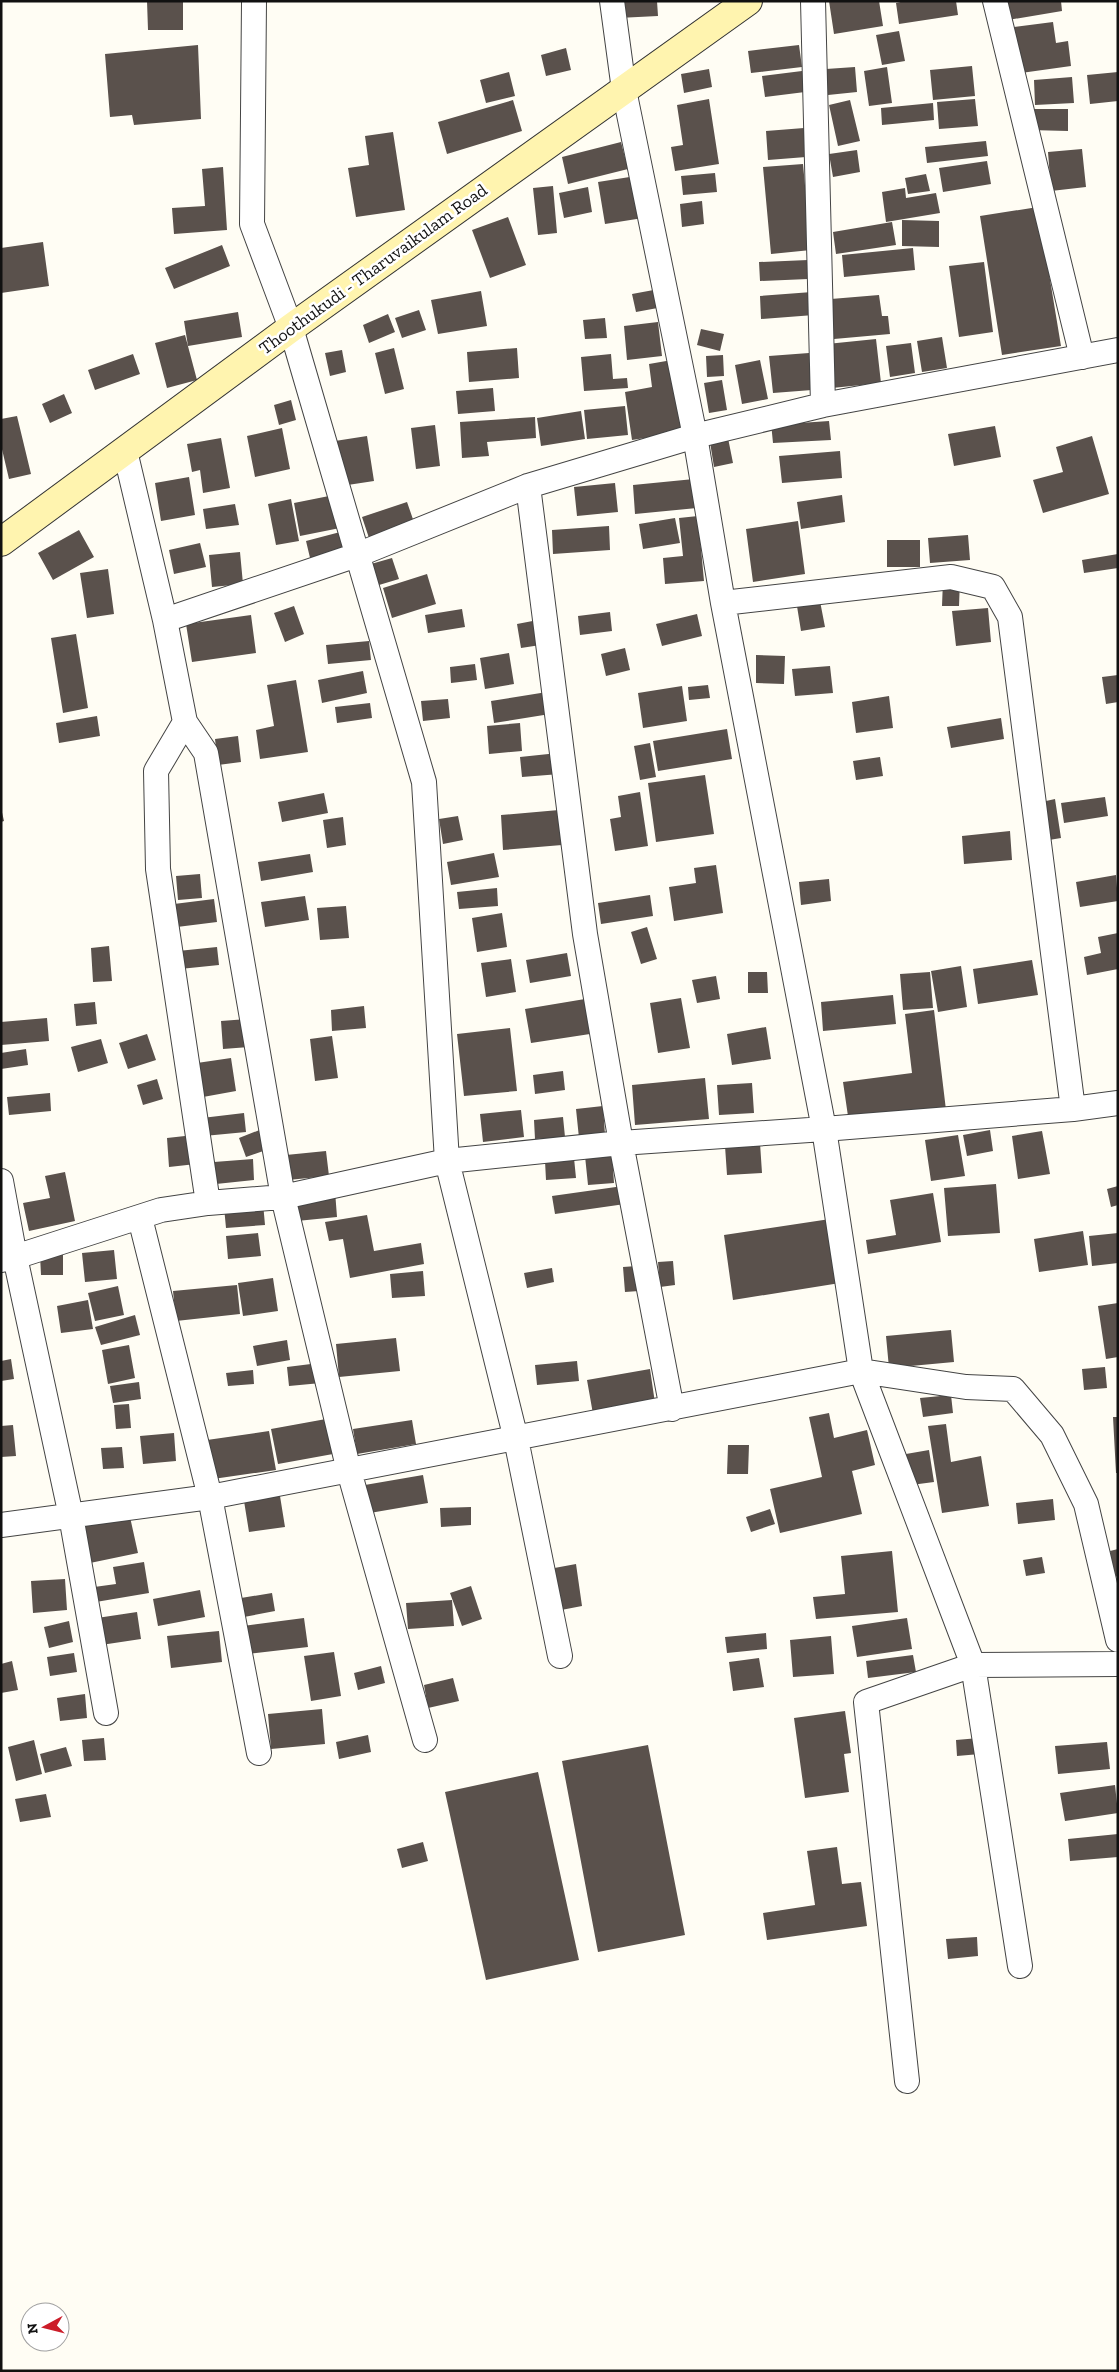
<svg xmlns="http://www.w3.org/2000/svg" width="1119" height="2372" viewBox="0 0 1119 2372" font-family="'Zilla Slab',serif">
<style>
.building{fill:#5a514c}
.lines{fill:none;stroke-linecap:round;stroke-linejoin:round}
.street-casing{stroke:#444;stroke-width:26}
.secondary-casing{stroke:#333;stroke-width:30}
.street{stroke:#fff;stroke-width:24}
.secondary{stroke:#fff4af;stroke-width:28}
.labels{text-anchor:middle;stroke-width:5;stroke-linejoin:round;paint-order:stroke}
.street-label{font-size:18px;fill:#111;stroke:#fff}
</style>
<rect width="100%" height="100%" fill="#fffdf4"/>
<path class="building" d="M147 1H183V30H148Z
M617 1H657L658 16 618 18Z
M829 1H879L883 26 834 34Z
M905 1H956L958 15 899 24 896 3Z
M1005 1H1061L1062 11 1008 20Z
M1053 22 1056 43 1068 41 1071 66 1021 73 1014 27Z
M899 31 905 61 882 65 876 35Z
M198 45 201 119 134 125 132 115 110 117 105 54Z
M799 45 802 67 751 73 748 51Z
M566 48 571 70 546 76 541 55Z
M972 66 975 96 933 100 930 70Z
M855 67 857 92 828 95 826 69Z
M887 67 892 103 869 106 864 71Z
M709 69 712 87 684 93 681 74Z
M802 71 805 92 765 97 762 76Z
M509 72 515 96 486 103 480 80Z
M1118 72V101L1090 104 1087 75Z
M1072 77 1074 103 1035 105 1034 80Z
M709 99 719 164 675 171 671 147 683 145 677 105Z
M975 99 978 126 939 129 937 102Z
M513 100 522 131 447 154 438 122Z
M850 100 860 141 838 146 829 105Z
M933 103 934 120 882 125 881 108Z
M1028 109H1068V131L1029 130Z
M804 128 806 157 768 160 766 131Z
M393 132 405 210 356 217 348 168 369 165 365 136Z
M986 141 988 156 927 163 925 147Z
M621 142 628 169 568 184 562 157Z
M1082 149 1086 187 1051 191 1048 152Z
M857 150 860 172 833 177 829 154Z
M987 161 991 184 943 192 939 168Z
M803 164 811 250 771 254 763 167Z
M223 167 227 230 174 234 172 208 205 206 202 169Z
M715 173 717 192 683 195 681 176Z
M926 174 930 191 908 194 905 178Z
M636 176 643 218 605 224 598 182Z
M553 186 557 233 538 235 533 188Z
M588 187 592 212 564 218 559 193Z
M905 188 906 198 936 193 940 213 886 222 882 192Z
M702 201 704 224 682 227 680 204Z
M1038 207 1061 346 1002 355 980 216Z
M508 217 526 265 490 278 472 230Z
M902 220 939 221V247L902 246Z
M892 222 896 245 836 254 833 232Z
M43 242 49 286 1 293V248Z
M222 245 230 266 174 289 165 268Z
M913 248 915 270 844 277 842 255Z
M808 260V279L760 281 759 262Z
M984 262 993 332 959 337 949 266Z
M659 289 663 307 636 312 632 294Z
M481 291 487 326 438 334 431 300Z
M812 292 814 315 761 319 760 296Z
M879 295 882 316H888L890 334 834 339 831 299Z
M419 310 426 330 402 338 395 318Z
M238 312 242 337 188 346 184 321Z
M388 314 395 332 369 343 363 325Z
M605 318 607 338 585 339 583 320Z
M658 322 662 356 627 360 624 326Z
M701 329 724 334 720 351 697 345Z
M185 335 197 380 167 388 155 343Z
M942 337 947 368 922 372 917 341Z
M876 339 881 383 832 388 827 344Z
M911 343 915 373 890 377 886 346Z
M394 348 404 389 385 394 375 353Z
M517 348 519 378 469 382 467 352Z
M342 350 346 372 330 376 325 353Z
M809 353 812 390 773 393 769 356Z
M133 354 140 374 95 390 88 370Z
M611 354 613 379 627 378 628 388 584 391 581 357Z
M723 355 724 376 707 377 706 356Z
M672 360 683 432 632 440 625 392 652 387 649 364Z
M760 360 768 399 742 404 735 365Z
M722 380 727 410 709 413 704 383Z
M493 388 495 411 458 414 456 391Z
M64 394 72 413 50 423 42 404Z
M291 400 296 420 279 425 274 405Z
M625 406 628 435 587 439 584 410Z
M581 411 585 439 541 446 537 418Z
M17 416 31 474 9 479 1 445V419Z
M535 417 536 438 487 442 489 456 462 458 460 422Z
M799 421 800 423 829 421 831 440 773 443 771 423Z
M435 425 440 466 416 469 411 428Z
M995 426 1001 457 954 466 948 434Z
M282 428 290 469 255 477 247 436Z
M727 433 733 463 714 467 709 436Z
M367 436 374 481 341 486 335 441Z
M1092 436 1109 494 1043 513 1033 480 1063 472 1056 447Z
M221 438 230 488 203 493 200 470 192 472 187 444Z
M840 451 842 478 782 483 779 456Z
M189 477 195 515 161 521 155 483Z
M694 479 697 508 635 514 633 485Z
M615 483 618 512 577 516 574 487Z
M339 494 345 527 300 536 294 503Z
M842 495 845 522 801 529 797 502Z
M291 499 299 541 276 545 268 504Z
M407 502 415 525 370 541 362 517Z
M235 504 239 525 206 529 203 509Z
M698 516 704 581 665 584 663 558 683 556 679 518Z
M675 518 680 543 643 549 639 524Z
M798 521 805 574 753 582 746 529Z
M609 526 610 550 553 554 552 530Z
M79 530 94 557 53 580 38 553Z
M344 531 350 551 311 562 306 541Z
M968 535 970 560 930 563 928 538Z
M887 540H920V567H887Z
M200 543 206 567 174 574 169 550Z
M240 552 243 584 212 587 209 555Z
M1118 554V568L1084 573 1082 560Z
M392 558 399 579 379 585 371 564Z
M108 569 114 614 87 618 80 573Z
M427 574 436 604 392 618 383 588Z
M943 580H960L959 606H942Z
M819 596 825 627 801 631 796 600Z
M294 606 304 634 285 642 274 613Z
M988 608 991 642 956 646 952 611Z
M462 609 465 627 428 633 425 615Z
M610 612 612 631 580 635 578 616Z
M697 614 702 636 662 646 656 624Z
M251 615 256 653 192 662 186 624Z
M543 619 547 644 521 648 517 624Z
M76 634 88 708 63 713 51 638Z
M369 641 371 660 328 664 326 645Z
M625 648 630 670 606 676 601 654Z
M509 653 514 684 485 689 480 658Z
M756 655 785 656 784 684 756 683Z
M475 664 477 680 451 683 450 667Z
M830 666 833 693 795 696 792 669Z
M363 671 367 693 322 703 318 680Z
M1118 675V702L1106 704 1102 677Z
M296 680 308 752 260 759 256 730 274 726 267 685Z
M708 685 710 698 689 700 688 687Z
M682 686 687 721 643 728 638 693Z
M547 692 550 714 494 723 491 701Z
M889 696 893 728 856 733 852 702Z
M448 699 450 718 423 721 421 701Z
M370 703 372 718 337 723 335 707Z
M97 716 100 736 59 743 56 723Z
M1001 718 1004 739 951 748 947 727Z
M520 723 522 751 489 754 487 726Z
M727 729 732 759 658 771 653 741Z
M238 736 241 762 218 765 215 739Z
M650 743 656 777 640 780 634 746Z
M558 753 560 774 522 777 520 757Z
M880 757 883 776 856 780 853 761Z
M705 775 714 834 656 842 648 783Z
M640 792 648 846 615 851 610 819 621 817 618 796Z
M324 793 328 813 282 822 278 802Z
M1105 797 1108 816 1064 823 1061 803Z
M1055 799 1061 838 1043 841 1037 803Z
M1 808 4 821 1 822Z
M559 810 562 845 503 850 501 815Z
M458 816 463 840 443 844 439 819Z
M343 817 346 845 327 848 323 820Z
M1010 831 1012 860 964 864 962 836Z
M494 853 499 877 451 885 447 862Z
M310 854 313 872 261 881 258 862Z
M716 865 723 913 674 921 669 887 696 883 694 868Z
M200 874 202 898 178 900 176 876Z
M1116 875 1118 901 1080 907 1076 882Z
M829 879 831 901 801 905 799 882Z
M497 888 498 906 459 909 457 892Z
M650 895 653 916 601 924 598 903Z
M305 896 309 920 265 927 261 902Z
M214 899 217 922 177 927 174 904Z
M346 906 349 938 320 940 317 908Z
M502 913 507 947 477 952 472 918Z
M647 927 657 959 641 964 631 932Z
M1118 933V969L1087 975 1084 957 1101 953 1098 937Z
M109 946 112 981 93 982 91 948Z
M217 947 219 965 180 969 178 951Z
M567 953 571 976 530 983 526 960Z
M511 959 516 992 486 997 481 963Z
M1032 960 1038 995 978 1004 973 969Z
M961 966 967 1007 938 1012 931 971Z
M748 972H767L768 993H748Z
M930 972 933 1008 903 1010 900 974Z
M716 976 720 999 697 1003 692 980Z
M893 995 896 1024 823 1031 821 1002Z
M681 998 690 1048 658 1053 650 1003Z
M585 999 590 1034 531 1043 525 1009Z
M95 1002 97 1024 76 1026 74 1004Z
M364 1006 366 1028 332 1031 331 1010Z
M934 1010 946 1110 849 1123 843 1082 912 1073 905 1014Z
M47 1018 49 1041 1 1045V1022Z
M247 1019 249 1047 223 1049 221 1021Z
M766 1027 771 1059 732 1065 727 1034Z
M510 1028 517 1091 464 1096 457 1034Z
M147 1034 156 1060 128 1069 119 1043Z
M332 1036 338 1078 315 1081 310 1039Z
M101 1039 108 1063 78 1072 71 1047Z
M26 1049 28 1065 1 1069V1053Z
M231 1058 236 1091 203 1097 197 1063Z
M563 1071 565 1090 535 1094 533 1075Z
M705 1078 709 1119 635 1125 632 1085Z
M157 1079 163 1099 143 1105 137 1085Z
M752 1083 754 1113 719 1115 717 1085Z
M50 1093 51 1111 9 1115 7 1097Z
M603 1106 605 1135 579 1138 576 1109Z
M521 1110 524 1137 483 1142 480 1114Z
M244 1113 246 1132 204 1136 202 1118Z
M563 1117 565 1137 535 1139 534 1120Z
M262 1129 269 1149 246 1157 239 1138Z
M990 1130 993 1151 967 1156 963 1135Z
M1042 1131 1050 1174 1018 1179 1012 1136Z
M194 1135 196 1164 169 1167 167 1138Z
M958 1135 965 1176 931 1181 925 1140Z
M760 1143 762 1173 727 1175 725 1146Z
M326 1151 329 1176 288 1180 286 1155Z
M612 1154 614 1183 588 1185 585 1156Z
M574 1158 576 1178 546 1180 545 1161Z
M253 1159 254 1180 216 1184 214 1162Z
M65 1172 75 1221 29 1231 23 1203 50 1198 45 1176Z
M996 1184 1000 1233 948 1236 944 1188Z
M623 1186 625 1204 555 1214 552 1196Z
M1118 1186V1205L1111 1207 1107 1189Z
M335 1191 337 1217 297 1221 294 1196Z
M933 1193 941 1242 868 1254 866 1240 896 1235 890 1200Z
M263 1203 265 1225 226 1228 224 1207Z
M367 1215 374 1251 421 1243 424 1264 350 1278 343 1239 329 1241 325 1222Z
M830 1219 840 1283 733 1300 724 1235Z
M1083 1231 1088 1265 1039 1272 1034 1239Z
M258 1233 261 1256 228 1259 226 1236Z
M1118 1233V1263L1092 1266 1089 1236Z
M114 1250 117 1279 85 1282 82 1253Z
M40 1255H63V1275H41Z
M673 1261 675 1285 660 1287 658 1262Z
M637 1266 639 1291 625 1292 623 1267Z
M552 1268 554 1282 527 1288 524 1273Z
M423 1271 425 1296 392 1298 390 1274Z
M273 1278 278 1311 243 1316 238 1283Z
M237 1285 240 1314 176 1321 173 1291Z
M118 1286 124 1315 95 1321 88 1293Z
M88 1300 93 1329 61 1333 57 1306Z
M1118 1303V1357L1106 1359 1098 1306Z
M135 1315 140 1335 101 1345 95 1327Z
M951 1330 954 1362 889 1368 886 1336Z
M396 1338 400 1371 339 1377 336 1344Z
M287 1340 290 1360 257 1366 253 1346Z
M129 1345 135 1378 108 1384 102 1350Z
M11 1359 14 1379 1 1381V1361Z
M577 1361 579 1381 537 1385 535 1365Z
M319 1363 321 1383 289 1386 287 1367Z
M1105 1367 1107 1388 1084 1390 1082 1369Z
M650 1369 655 1403 593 1414 587 1380Z
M253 1370 254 1384 228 1386 226 1373Z
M139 1382 141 1399 113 1403 110 1386Z
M951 1395 953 1413 923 1417 920 1398Z
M129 1404 131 1428 116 1429 114 1405Z
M829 1413 834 1438 867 1430 875 1465 852 1471 862 1514 780 1533 770 1489 822 1477 809 1417Z
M1113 1417H1118V1473H1116Z
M326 1419 333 1454 278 1464 271 1429Z
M412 1420 416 1444 357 1454 353 1429Z
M946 1424 951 1462 981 1456 989 1506 942 1513 928 1426Z
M13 1425 16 1456 1 1457V1426Z
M269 1431 276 1470 213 1479 207 1440Z
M174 1433 176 1461 143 1464 140 1436Z
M728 1445H749L748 1474H727Z
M122 1447 124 1468 103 1469 101 1448Z
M929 1450 934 1482 911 1485 906 1454Z
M423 1475 428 1503 364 1514 359 1486Z
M280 1496 285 1527 249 1532 244 1501Z
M1053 1499 1055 1520 1018 1524 1016 1503Z
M471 1507V1525L441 1527 440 1508Z
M770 1509 775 1524 751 1532 746 1517Z
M130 1517 138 1553 90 1563 82 1527Z
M1118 1549V1576L1115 1577 1110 1551Z
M892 1551 898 1612 816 1619 813 1597 845 1594 841 1556Z
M1042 1557 1045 1573 1026 1576 1023 1560Z
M144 1562 149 1593 90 1603 87 1588 116 1584 113 1567Z
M576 1564 582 1606 556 1611 549 1569Z
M65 1579 67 1610 33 1613 31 1581Z
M471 1586 482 1619 462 1626 450 1593Z
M200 1590 205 1617 158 1626 153 1599Z
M272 1593 275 1611 244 1617 241 1598Z
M452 1600 454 1626 408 1629 406 1603Z
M137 1612 141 1639 101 1645 97 1618Z
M304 1618 308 1647 247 1654 243 1626Z
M907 1618 912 1649 857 1657 852 1626Z
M69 1621 73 1642 49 1648 44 1627Z
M219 1631 222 1662 171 1668 167 1636Z
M766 1633 767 1649 727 1653 725 1637Z
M831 1636 834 1674 793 1677 790 1640Z
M334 1652 341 1696 311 1701 304 1656Z
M74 1653 77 1672 50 1676 47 1657Z
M913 1655 916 1672 868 1678 866 1661Z
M759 1658 764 1687 733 1691 729 1662Z
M12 1661 18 1690 1 1693V1664Z
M381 1666 385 1683 358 1690 354 1673Z
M453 1678 459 1701 428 1708 424 1685Z
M85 1694 87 1718 60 1721 57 1698Z
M322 1709 325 1744 271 1749 268 1714Z
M845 1711 851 1753 844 1754 849 1792 805 1798 794 1718Z
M368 1735 371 1752 339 1759 336 1742Z
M104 1738 106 1760 84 1761 82 1740Z
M979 1738 980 1754 957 1756 956 1740Z
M34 1740 42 1774 16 1781 8 1747Z
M1107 1742 1110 1769 1058 1774 1055 1746Z
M648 1745 685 1935 598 1952 562 1761Z
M66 1747 72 1766 45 1773 40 1754Z
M538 1772 579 1960 486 1980 445 1792Z
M1115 1785 1118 1813 1065 1821 1060 1793Z
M46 1794 51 1817 20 1822 15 1799Z
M1118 1834V1857L1070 1861 1068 1839Z
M423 1842 428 1861 402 1868 397 1849Z
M837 1847 842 1884 861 1882 867 1926 767 1940 763 1913 815 1905 807 1851Z
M977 1937 978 1956 948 1959 946 1939Z"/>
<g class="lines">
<defs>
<path id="street" d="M254 1 252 224 291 328 424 782 447 1161 516 1439 560 1656
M612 1 624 90 695 436 723 603 824 1129 1073 1109 1118 1103
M995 1 1082 357
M823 405 1118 350
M125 451 165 620 185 722
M528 486 585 934 621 1143 672 1409
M723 603 951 577 993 587 1010 617 1073 1109
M165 620 357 555 528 486 695 436 823 405 813 1
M1 1181 15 1257 71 1516 106 1713
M208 1203 158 869 156 771 185 722 206 753 283 1197 349 1471 425 1740
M140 1218 210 1497 259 1753
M1 1260 15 1257 161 1210 208 1203 283 1197 447 1161 621 1143 824 1129 861 1371 973 1665 1118 1664
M1 1525 210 1497 861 1371 966 1387 1013 1389 1052 1435 1086 1504 1118 1640
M907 2081 866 1702 973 1665 1020 1966"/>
<path id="secondary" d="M1 542 291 328 748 1"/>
</defs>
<use href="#street" class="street-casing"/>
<use href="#secondary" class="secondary-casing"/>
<use href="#street" class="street"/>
<use href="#secondary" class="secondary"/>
</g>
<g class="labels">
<g class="street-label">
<text transform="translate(373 269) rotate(-36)" y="6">Thoothukudi - Tharuvaikulam Road</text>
</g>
</g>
<rect width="1119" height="2372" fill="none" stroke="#111111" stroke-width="5"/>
<g transform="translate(45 2327) rotate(263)"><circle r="24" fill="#ffffff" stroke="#a0a0a0"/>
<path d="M0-4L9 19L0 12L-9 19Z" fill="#cc1d29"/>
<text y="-8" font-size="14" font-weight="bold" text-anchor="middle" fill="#111111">N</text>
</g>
</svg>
